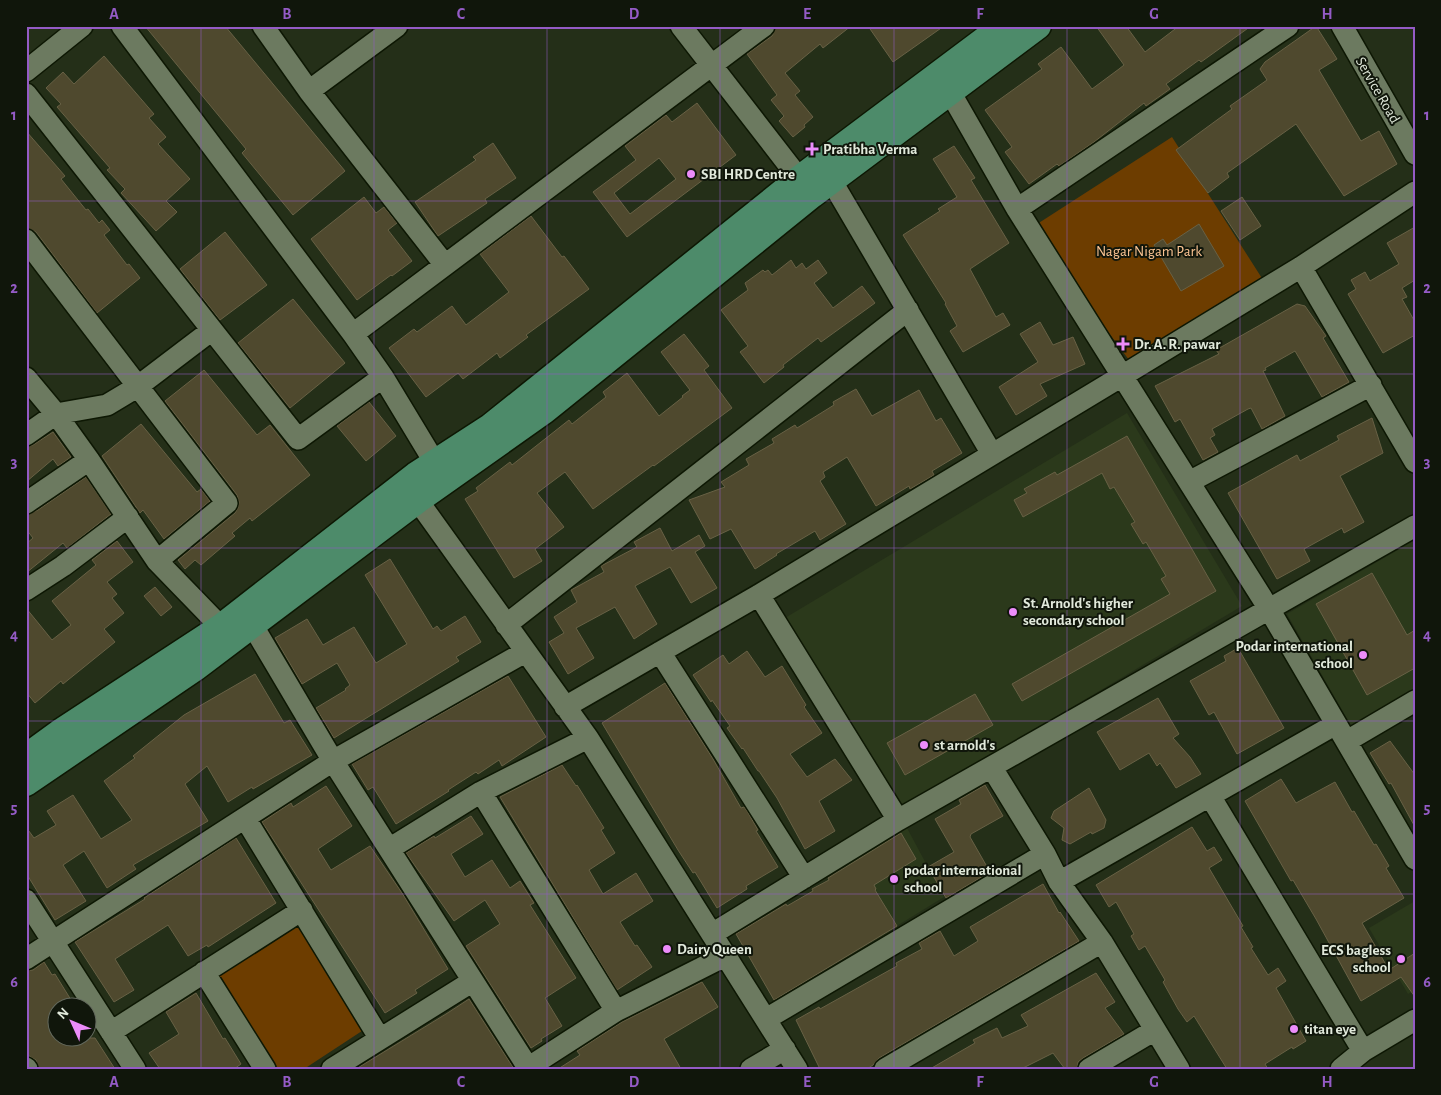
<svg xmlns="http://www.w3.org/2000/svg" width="1441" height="1095" viewBox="0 0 1441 1095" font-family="'Alegreya Sans',sans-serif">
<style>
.built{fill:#2b391b}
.green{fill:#6d3d00}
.building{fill:#4f492e;stroke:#686145;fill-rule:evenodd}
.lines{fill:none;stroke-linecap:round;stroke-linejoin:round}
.minor-casing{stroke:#0d1703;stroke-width:24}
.major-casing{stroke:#0d1703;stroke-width:29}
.minor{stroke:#6c7a60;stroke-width:21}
.major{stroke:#4d8b6a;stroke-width:26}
.grid{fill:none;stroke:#945bc6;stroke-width:1;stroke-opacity:0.55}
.poi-dot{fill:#ec8cfa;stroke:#10160b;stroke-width:2}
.labels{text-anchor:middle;stroke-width:4;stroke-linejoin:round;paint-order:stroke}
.street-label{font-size:15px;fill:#e1e9db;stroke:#10160b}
.poi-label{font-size:15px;font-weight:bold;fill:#e1e9db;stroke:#10160b;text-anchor:start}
.park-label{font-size:15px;fill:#fcc493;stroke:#10160b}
.neatline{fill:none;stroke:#945bc6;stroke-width:2}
.grid-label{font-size:16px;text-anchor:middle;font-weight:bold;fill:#945bc6}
</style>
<rect width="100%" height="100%" fill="#242f18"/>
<path class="built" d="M1127 413 1242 606 899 810 785 618Z
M1415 540V696L1354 731 1287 614Z
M907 828 944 897 882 935 845 861Z
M1415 901V990L1408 994 1369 928Z"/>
<path class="green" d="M1172 137 1272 294 1132 364 1031 228Z
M297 923 365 1029 304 1069H276L216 976Z"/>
<path class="building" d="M145 26H225L345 171 293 215 242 153 246 149Z
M777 26H851L823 48 820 44 785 73 800 91 795 95 813 117 804 125 805 127 793 137 779 121 784 116 771 100 777 95 747 54 772 36Z
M868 26H944L893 62Z
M1096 26H1126L1145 52 1179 26H1251L1201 62 1199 60 1166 84 1170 89 1146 106 1144 103 1094 142 1059 166 1057 164 1029 184 1005 152 1012 147 985 110 1042 69 1038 64 1061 47 1092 89 1119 69 1124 65Z
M1316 26 1337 59 1319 70 1361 141 1379 131 1397 164 1344 196 1296 124 1227 173 1229 177 1208 193 1176 150 1232 109 1230 106 1267 80 1260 69 1265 62Z
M104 56 154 114 149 118 166 137 158 144 190 179 166 201 177 212 156 231 121 193 125 189 107 170 110 168 57 107 61 104 46 88 63 72 74 84Z
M697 103 736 155 627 237 593 192 636 160 625 146 666 115 672 122ZM659 158 676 179 630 214 614 193Z
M26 131 65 176 61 179 86 210 88 209 99 223 102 220 110 230 104 235 127 265 129 264 140 278 97 313 36 232 26 227Z
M493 143 516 178 485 199 487 203 438 236 415 202 476 160 473 157Z
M954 146 975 178 971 180 1009 243 970 269 996 317 1003 313 1010 325 963 352 950 331 957 326 945 304 946 303 903 235 940 211 938 209 957 197 933 159Z
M364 197 376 213 384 207 397 223 388 230 412 261 392 276 391 275 357 300 311 239Z
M1242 197 1261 226 1240 240 1221 211Z
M531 216 562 257 564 256 589 289 526 335 528 337 500 358 497 353 463 379 458 373 426 397 389 348 414 329 417 332 452 306 466 325 509 292 480 254Z
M1199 224 1224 266 1181 291 1154 245 1163 239 1167 245Z
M1415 227V280L1402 288 1407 297 1402 299 1415 322V335L1383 353 1348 294 1356 289 1351 280 1365 272 1370 281 1399 264 1387 243Z
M225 232 267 285 220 320 180 269Z
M791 260 796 268 802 263 806 269 818 260 827 273 814 283 833 308 862 286 875 303 821 342 818 338 783 365 784 367 764 383 740 352 748 346 721 310 748 290 745 283 763 270 765 272 768 270 772 275Z
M293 299 345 363 290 408 238 343Z
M1297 304 1305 306 1326 336 1323 338 1349 382 1322 397 1295 351 1265 368 1266 370 1263 371 1285 416 1262 429 1251 408 1248 409 1212 429 1215 435 1210 438 1218 452 1203 460 1180 419 1175 422 1155 386 1219 354 1216 350Z
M1040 322 1053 345 1073 337 1085 364 1040 384 1047 396 1016 415 999 387 1038 362 1020 334Z
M684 334 709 366 704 370 732 408 654 466 653 465 593 509 565 472 537 493 564 527 535 549 542 561 514 578 465 499 478 491 476 488 510 462 512 465 569 420 572 424 606 397 603 392 627 373 659 416 683 397 682 396 690 390 661 352Z
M204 370 257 435 270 425 310 475 252 521 250 518 232 533 235 536 201 565 195 560 185 569 178 560 235 513 238 508 239 502 237 495 165 401Z
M856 389 872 416 919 390 936 421 941 418 962 453 932 471 934 475 910 489 909 486 876 506 847 457 823 472 825 477 820 481 846 524 820 540 815 531 776 554 777 555 755 569 731 529 710 539 689 500 725 487 721 482 749 465 746 459 774 443 772 439 795 425 797 428 834 405 833 402Z
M369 402 396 436 366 461 337 426Z
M1372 418 1383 453 1340 476 1364 522 1344 533 1342 528 1304 549 1310 561 1277 579 1228 493 1297 455 1300 461 1339 440 1337 436Z
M141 424 197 492 201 489 210 501 164 539 143 510 140 513 102 456Z
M53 432 71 457 58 466 53 459 26 482V447L33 445Z
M1127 436 1216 591 1022 701 1012 684 1170 594 1161 579 1166 576 1146 542 1143 544 1131 524 1135 522 1114 487 1110 489 1102 473 1023 517 1014 500 1027 493 1024 489 1055 472 1057 475Z
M86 477 111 514 67 548 63 543 26 573V544L33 538 26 529V515L38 510Z
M660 528 672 551 699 535 705 546 695 552 717 588 691 603 670 567 635 586 657 624 634 639 615 607 576 628 594 658 568 674 549 642 564 633 554 617 577 602 571 590 604 572 601 566 637 547 634 542Z
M117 541 133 562 107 582 117 594 112 598 124 613 104 629 115 642 63 684 61 681 35 703 26 692V608L52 640 71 625 52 601 96 565 92 560Z
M390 559 433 629 437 626 441 631 465 616 481 642 456 657 459 661 334 738 316 708 346 690 345 689 350 685 337 663 302 684 275 638 307 619 323 645 354 627 376 663 407 644 365 575Z
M1372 573 1407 635 1415 630V668L1367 695 1316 604Z
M155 587 172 607 161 616 144 596Z
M1238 648 1284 728 1237 754 1214 712 1209 715 1190 681 1226 661 1224 656Z
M747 651 765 677 782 666 806 705 804 707 822 733 790 754 807 777 835 759 852 780 819 801 835 831 805 849 777 798 759 771H758L743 748 742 749 727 728 730 726 712 700 711 702 693 675 723 655 729 664Z
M255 674 284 723 290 720 312 755 253 789 252 787 228 802 207 766 185 784 208 821 133 865 136 869 107 888 84 851 63 865 86 901 55 920 26 873V827L34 838 56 825 47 811 73 795 101 839 132 820 104 781 135 758 133 756 184 715Z
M508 676 546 737 502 766 499 760 478 774 476 772 448 790 449 791 396 824 373 787 368 790 352 764Z
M665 683 713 759 741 808 744 807 747 811 758 830 756 831 778 867 746 886 747 889 717 908 695 872 693 873 678 850 602 723Z
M975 694 993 725 905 775 887 743Z
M1158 698 1179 734 1173 738 1190 757 1201 774 1176 788 1160 763 1157 766 1149 753 1120 770 1097 732Z
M1390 741 1415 775V827L1391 783 1389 784 1370 753Z
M562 765 576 786 577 785 604 828 601 830 615 853 589 870 603 894 636 873 653 901 620 922 635 946 637 945 652 967 617 990 500 797Z
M1281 779 1296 803 1335 782 1352 812 1354 811 1374 845 1376 844 1389 866 1386 868 1404 898 1362 923 1389 970 1415 953V997L1401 977 1361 1001 1316 919 1293 880 1291 881 1245 801Z
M985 785 1003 816 971 834 970 837 990 872 946 898 928 867 954 852 935 819 961 804 959 800Z
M326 786 352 826 318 849 331 870 370 846 402 893 448 969 415 990 417 993 385 1013 262 822 291 803 293 807Z
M1089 788 1106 820 1104 828 1092 834 1091 832 1070 844 1062 840 1064 828 1051 818 1054 811Z
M471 816 483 834 451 854 465 877 492 860 510 888 520 881 534 903 530 905 576 978 545 998 562 1026 541 1039 542 1041 531 1048 466 946 500 924 485 900 454 921 406 853 434 836 435 838Z
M1192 827 1207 851 1214 847 1222 860 1209 868 1243 926 1241 927 1253 947 1251 948 1268 975 1278 968 1286 981 1276 988 1306 1041 1293 1049 1292 1047 1265 1064 1268 1069H1227L1194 1016 1187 1022 1178 1009 1163 982 1165 980 1145 946 1139 950 1131 936 1134 934 1116 902 1109 907 1096 885Z
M901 833 916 859 874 885 876 889 875 890 897 926 774 1000 736 934 786 904 787 906 813 891 812 889 829 880 828 878Z
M236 838 276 903 208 947 207 945 188 956 168 925 115 959 134 990 114 1002 75 942 145 899 144 898Z
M1043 884 1059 913 1060 912 1079 941 879 1058 873 1065 867 1069H820L796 1020 819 1007 820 1009 897 966 896 963 922 949 919 943 940 931 954 956 978 941 970 927Z
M44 962 52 975 55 974 76 1008H58V1038H95L115 1069H39L36 1060 29 1056 26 1051V971L33 970Z
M1096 973 1115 1002 1105 1008 1124 1034 1083 1058 1078 1062 1077 1069H1065L1053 1053 1021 1069H930L975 1043 973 1040 997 1028 1002 1038 1028 1026 1021 1015Z
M702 982 718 1007 664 1039 681 1069H558L580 1055 577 1051 622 1022Z
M196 993 223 1039 225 1038 241 1064 234 1069H160L149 1053 179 1034 166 1012Z
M469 999 514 1069H356L446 1014Z"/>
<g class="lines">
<defs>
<path id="minor" d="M122 26 353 334 383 377 435 463 445 475
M263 26 309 91 445 265
M681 26 808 190
M1342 26 1415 154
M26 71 82 26
M309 91 397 26
M950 92 1017 209 1269 609 1415 859
M26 94 298 439 383 377
M831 180 992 454
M1017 209 1288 26
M26 240 227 503 157 561
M1301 267 1415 462
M353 334 764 26
M26 378 56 414 89 460 157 561 221 627
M26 435 56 414 107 405 137 387 212 330
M1189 482 1371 385
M408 487 588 738 797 1069
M26 503 89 460
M26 590 63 566 128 517
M759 595 898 820
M506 625 908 310
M253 626 333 761 529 1069
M660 652 804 878
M565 707 759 595 1122 376 1301 267 1415 192
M1347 741 1415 701
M992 768 1045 854 1059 882 1102 942 1179 1069
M481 792 616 1011
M1210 796 1363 1051
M245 818 380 1039
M389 849 481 792 588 738
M1059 882 1336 724
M26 900 135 1069
M712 934 898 820 1415 526
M26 959 333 761 525 652
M204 972 265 1069
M766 1019 1045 854
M111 1032 302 910
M26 1068 27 1069
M332 1069 473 981
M526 1069 616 1011 727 955
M751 1069 785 1049
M885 1069 1102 942
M1089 1069 1155 1030
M1341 1069 1363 1051 1415 1020"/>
<path id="major" d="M26 757 59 733 221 627 416 475 490 427 799 179 1003 26
M26 783 195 668 418 500 544 411 812 195 1038 26"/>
</defs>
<use href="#minor" class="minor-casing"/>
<use href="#major" class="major-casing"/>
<use href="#minor" class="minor"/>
<use href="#major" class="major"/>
</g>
<path class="grid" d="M201 26V1069M374 26V1069M547 26V1069M720 26V1069M894 26V1069M1067 26V1069M1240 26V1069M26 201H1415M26 374H1415M26 548H1415M26 721H1415M26 894H1415"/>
<g class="poi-dot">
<path d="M809.5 141.5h5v5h5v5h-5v5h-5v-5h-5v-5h5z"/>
<circle cx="691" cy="174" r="5"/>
<path d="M1120.5 336.5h5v5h5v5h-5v5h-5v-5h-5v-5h5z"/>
<circle cx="1013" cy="612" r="5"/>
<circle cx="1363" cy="655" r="5"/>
<circle cx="924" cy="745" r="5"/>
<circle cx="894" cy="879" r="5"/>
<circle cx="667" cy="949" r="5"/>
<circle cx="1401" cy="959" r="5"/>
<circle cx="1294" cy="1029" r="5"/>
</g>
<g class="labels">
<g class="street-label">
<text transform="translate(1378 90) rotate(60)" y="5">Service Road</text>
</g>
<g class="poi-label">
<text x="823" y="154">Pratibha Verma</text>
<text x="701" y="179">SBI HRD Centre</text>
<text x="1134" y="349">Dr. A. R. pawar</text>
<text x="1023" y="608">St. Arnold's higher<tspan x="1023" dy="17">secondary school</tspan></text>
<text x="1353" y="651" text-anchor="end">Podar international<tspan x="1353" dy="17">school</tspan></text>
<text x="934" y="750">st arnold's</text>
<text x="904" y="875">podar international<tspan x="904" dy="17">school</tspan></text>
<text x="677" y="954">Dairy Queen</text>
<text x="1391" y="955" text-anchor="end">ECS bagless<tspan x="1391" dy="17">school</tspan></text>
<text x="1304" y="1034">titan eye</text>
</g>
<g class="park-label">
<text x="1149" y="256">Nagar Nigam Park</text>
</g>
</g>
<rect width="1441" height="1095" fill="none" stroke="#10160b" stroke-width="55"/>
<g transform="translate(72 1022) rotate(314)"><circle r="24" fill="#10160b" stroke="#646a5e"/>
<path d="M0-4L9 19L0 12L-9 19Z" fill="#ec8cfa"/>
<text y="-8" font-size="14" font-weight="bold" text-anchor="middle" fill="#e1e9db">N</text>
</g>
<rect x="28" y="28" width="1386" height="1040" class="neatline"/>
<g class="grid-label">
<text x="114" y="19">A</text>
<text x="287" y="19">B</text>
<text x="461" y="19">C</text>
<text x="634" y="19">D</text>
<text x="807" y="19">E</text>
<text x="980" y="19">F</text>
<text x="1154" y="19">G</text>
<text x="1327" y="19">H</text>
<text x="14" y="120">1</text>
<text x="1427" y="120">1</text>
<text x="14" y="293">2</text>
<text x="1427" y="293">2</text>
<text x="14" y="467">3</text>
<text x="1427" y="467">3</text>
<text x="14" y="640">4</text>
<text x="1427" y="640">4</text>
<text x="14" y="813">5</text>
<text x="1427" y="813">5</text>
<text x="14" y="987">6</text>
<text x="1427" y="987">6</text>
<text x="114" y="1087">A</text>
<text x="287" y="1087">B</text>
<text x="461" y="1087">C</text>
<text x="634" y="1087">D</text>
<text x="807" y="1087">E</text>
<text x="980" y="1087">F</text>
<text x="1154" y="1087">G</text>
<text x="1327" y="1087">H</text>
</g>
</svg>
